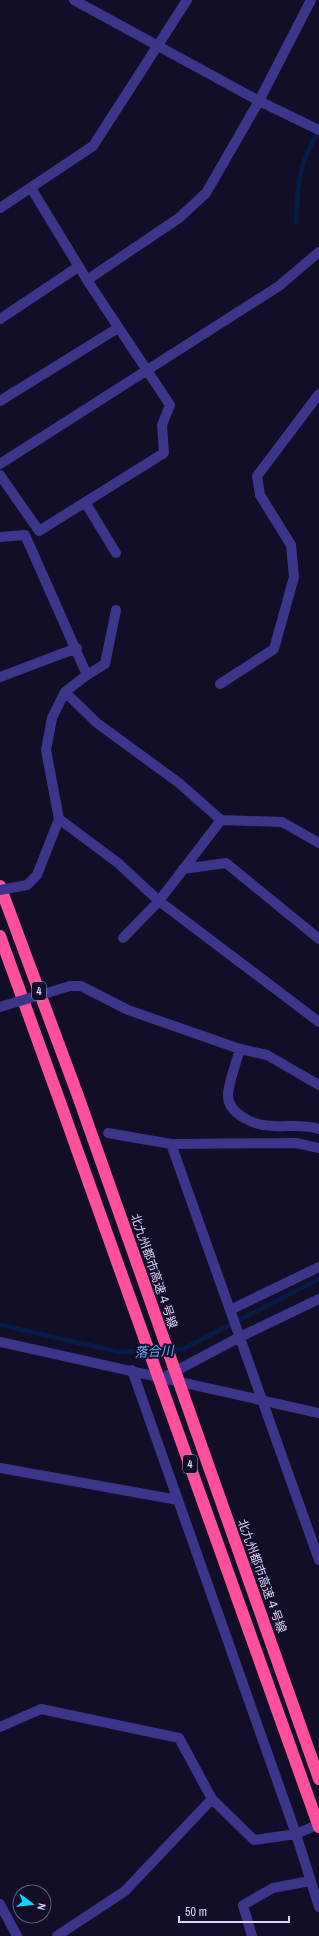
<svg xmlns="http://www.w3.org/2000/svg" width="319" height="1936" viewBox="0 0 319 1936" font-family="'Archivo Narrow','Noto Sans JP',sans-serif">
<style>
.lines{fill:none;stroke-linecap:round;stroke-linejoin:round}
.stream{stroke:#061c48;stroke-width:4.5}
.minor{stroke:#3c358a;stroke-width:10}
.tertiary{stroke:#3c358a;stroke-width:10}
.motorway{stroke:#ff4f9d;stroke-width:12}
.minor-bridge{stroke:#3c358a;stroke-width:10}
.motorway-bridge{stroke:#ff4f9d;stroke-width:12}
.labels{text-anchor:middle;stroke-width:4;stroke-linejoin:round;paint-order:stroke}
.shield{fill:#130e28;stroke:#9f99be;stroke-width:1}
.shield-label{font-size:11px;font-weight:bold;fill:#dbd4ff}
.street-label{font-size:12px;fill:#dbd4ff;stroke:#130e28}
.water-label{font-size:13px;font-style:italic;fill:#62b0ff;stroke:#130e28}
</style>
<rect width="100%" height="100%" fill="#130e28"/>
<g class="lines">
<path class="stream" d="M296 222C298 185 298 164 319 131
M0 1325 119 1352 183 1349 319 1279"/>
<path class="minor" d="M74 0 259 101 319 130
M87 280 179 218 206 193 259 101 311 0
M0 319 78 267
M0 401 118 328
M0 464 279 286 319 252
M0 475 39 531 164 453 162 425 170 405 87 280 31 188
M85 502 116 553
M0 537 25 535 87 675 65 692 52 718 46 750 59 819 37 875 27 885
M87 675 105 664 116 610
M0 677 77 648
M220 684 274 649 294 577 291 545 260 495 257 476 319 394
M65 692 97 723 179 783 221 820 282 822 319 843
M59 819 118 863 159 901 319 1022
M183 869 226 863 319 939
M123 938 159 901 221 820
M70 986H81L128 1010 240 1049 267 1055 319 1085
M240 1049C236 1063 230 1079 228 1093 226 1115 257 1126 273 1126 289 1127 304 1124 319 1129
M108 1133 171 1144 296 1143 319 1148
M171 1144 319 1560
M230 1310 319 1267
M132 1370 296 1834 319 1907
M168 1375 240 1337 319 1299
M0 1468 178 1500
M0 1727 41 1709 179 1738 212 1799 254 1840 296 1834 319 1824
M0 1904 17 1936
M57 1936 125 1891 212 1799
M252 1936 243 1905 273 1888 310 1881"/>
<path class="tertiary" d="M0 208 93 146 187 0
M0 1342 319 1413"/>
<path class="motorway" d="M0 886 78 1096
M0 936 60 1102"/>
<path class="minor-bridge" d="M0 890 27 885
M0 1007 70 986"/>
<path class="motorway-bridge" d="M78 1096 319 1779
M60 1102 319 1827"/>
</g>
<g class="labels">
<g class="shield">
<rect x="32" y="982" width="14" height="18" rx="3"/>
<rect x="183" y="1455" width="14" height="18" rx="3"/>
</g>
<g class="shield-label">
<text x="39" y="995">4</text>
<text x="190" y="1468">4</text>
</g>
<g class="street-label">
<text transform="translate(154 1271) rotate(71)" y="4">北九州都市高速４号線</text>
<text transform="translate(262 1576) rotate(70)" y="4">北九州都市高速４号線</text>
</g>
<g class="water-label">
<text transform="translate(154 1351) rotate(-3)" y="5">落合川</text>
</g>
</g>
<g transform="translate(32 1904) rotate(105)"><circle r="19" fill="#130e28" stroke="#635d7e"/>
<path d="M0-3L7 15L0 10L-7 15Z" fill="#00dbff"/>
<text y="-6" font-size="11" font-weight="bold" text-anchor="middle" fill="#dbd4ff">N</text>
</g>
<path d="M179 1916v6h110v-6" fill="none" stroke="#dbd4ff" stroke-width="2"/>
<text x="185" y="1916" font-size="12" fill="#dbd4ff" stroke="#130e28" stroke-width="3" paint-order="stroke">50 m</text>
</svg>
